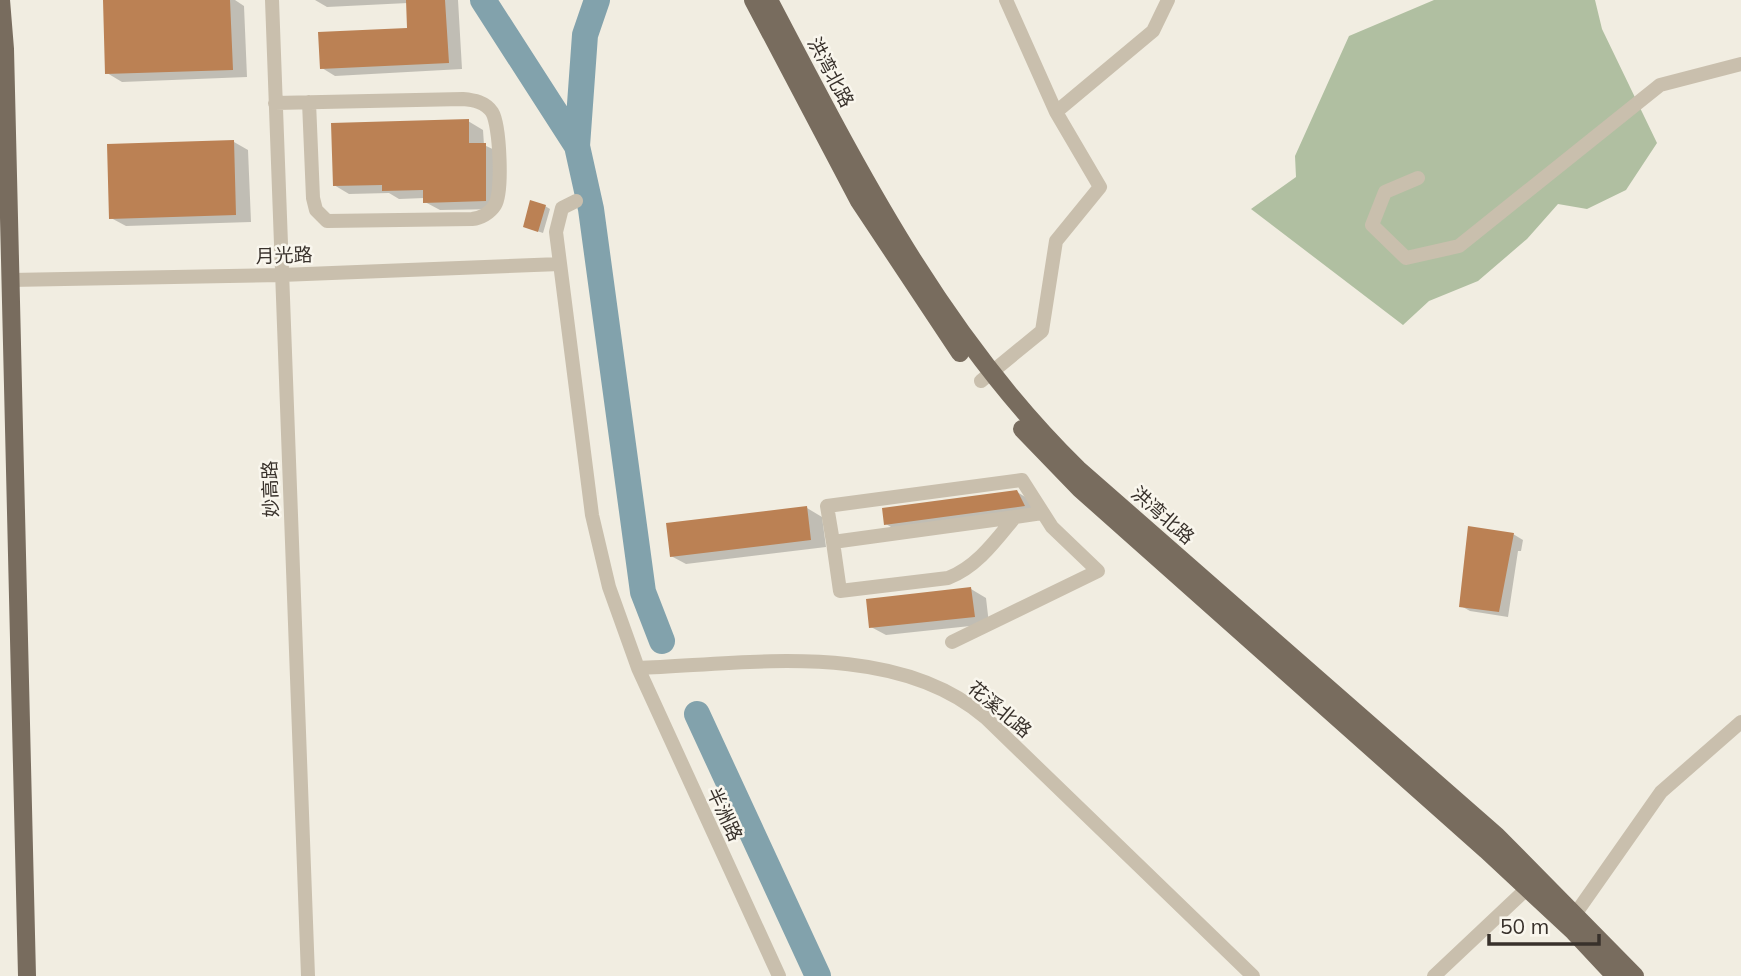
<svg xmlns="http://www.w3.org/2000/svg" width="1741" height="976" viewBox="0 0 1741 976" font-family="Mulish,'Noto Sans SC',sans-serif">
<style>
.green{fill:#b0bfa1}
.shadow{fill:#0003}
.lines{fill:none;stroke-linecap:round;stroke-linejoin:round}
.river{stroke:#82a2ac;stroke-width:26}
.building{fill:#bb8154}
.minor{stroke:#c9bfad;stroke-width:14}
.major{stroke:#786c5e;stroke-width:18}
.labels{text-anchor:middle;stroke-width:5;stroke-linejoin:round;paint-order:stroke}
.street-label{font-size:19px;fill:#38312b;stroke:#f9f6ed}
</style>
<rect width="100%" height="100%" fill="#f1ede1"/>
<path class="green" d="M1434 0H1595L1602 29 1657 143 1626 190 1587 209 1558 204 1527 239 1478 281 1429 301 1403 325 1251 209 1296 177 1295 156 1349 36Z"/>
<path class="shadow" d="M137 0H235L244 6 247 77 122 82 107 73Z
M315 0H458L462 69 335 76 322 68 409 29 408 3 327 7Z
M468 121 483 130 484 145 501 153 500 209 440 210 425 202V198L399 199 389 193 349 194 334 185Z
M234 142 248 150 251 222 126 226 111 218Z
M545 206 550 209 543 233 525 227Z
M1017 492 1032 501 1039 514 901 533 886 524Z
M807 508 822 517 826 547 686 564 671 556Z
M1513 534 1523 540 1521 551H1518L1508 617 1470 611 1461 606Z
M971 589 986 598 989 624 886 635 871 627Z"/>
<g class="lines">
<path class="river" d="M483 0 577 146 591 209 643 592 662 641
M577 146 585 35 597 0
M697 714 818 976"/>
</g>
<path class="building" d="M103 0H230L233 70 105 74Z
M406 0H445L449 63 320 69 318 32 407 28Z
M469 119V143H486V201L423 203V190L382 191V185L333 186 331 123Z
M234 140 236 215 109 219 107 144Z
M530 200 546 205 538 232 523 227Z
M1017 490 1025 506 884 525 882 508Z
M807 506 811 540 670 557 666 523Z
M1468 526 1514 533 1499 612 1459 607Z
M971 587 975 617 869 628 866 599Z"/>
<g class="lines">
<path class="minor" d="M272 0 308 976
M275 103 463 99C474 100 485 102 492 112 500 125 503 192 495 205 490 213 481 218 472 219L327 221 316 210 313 198 309 102
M1056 112 1153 31 1168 0
M1418 178 1385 192 1372 225 1406 258 1459 246 1660 85 1741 64
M576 201 562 208 556 232 592 515 609 587 638 668 779 976
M10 280 281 275 560 264
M981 381 1042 331 1056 241 1100 187 1056 112 1006 0
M1015 517C996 540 977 567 948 578L840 591 833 542 1015 517 1042 513
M833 542 827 506 1022 480 1052 527 1098 571 952 642
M638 668C749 664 895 639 986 718L1253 976
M1576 913 1661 792 1741 722
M1434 976 1535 881"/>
<path class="major" d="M1 0 5 49 27 976
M753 0 859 201 960 353
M769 0C858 169 940 334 1078 469L1497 836 1635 976
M1022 429 1080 489 1486 850 1574 932 1615 976"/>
</g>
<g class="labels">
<g class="street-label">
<text transform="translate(831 72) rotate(62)" y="7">洪湾北路</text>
<text transform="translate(284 255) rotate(-2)" y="7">月光路</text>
<text transform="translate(270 489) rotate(-92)" y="7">妙高路</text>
<text transform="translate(1163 515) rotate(41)" y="7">洪湾北路</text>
<text transform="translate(1000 709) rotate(40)" y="7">花溪北路</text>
<text transform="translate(725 814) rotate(65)" y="7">半洲路</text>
</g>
</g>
<path d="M1489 934v10h110v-10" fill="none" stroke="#38312b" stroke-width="3.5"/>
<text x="1500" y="934" font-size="21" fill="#38312b" stroke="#f9f6ed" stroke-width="5" paint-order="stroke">50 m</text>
</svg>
